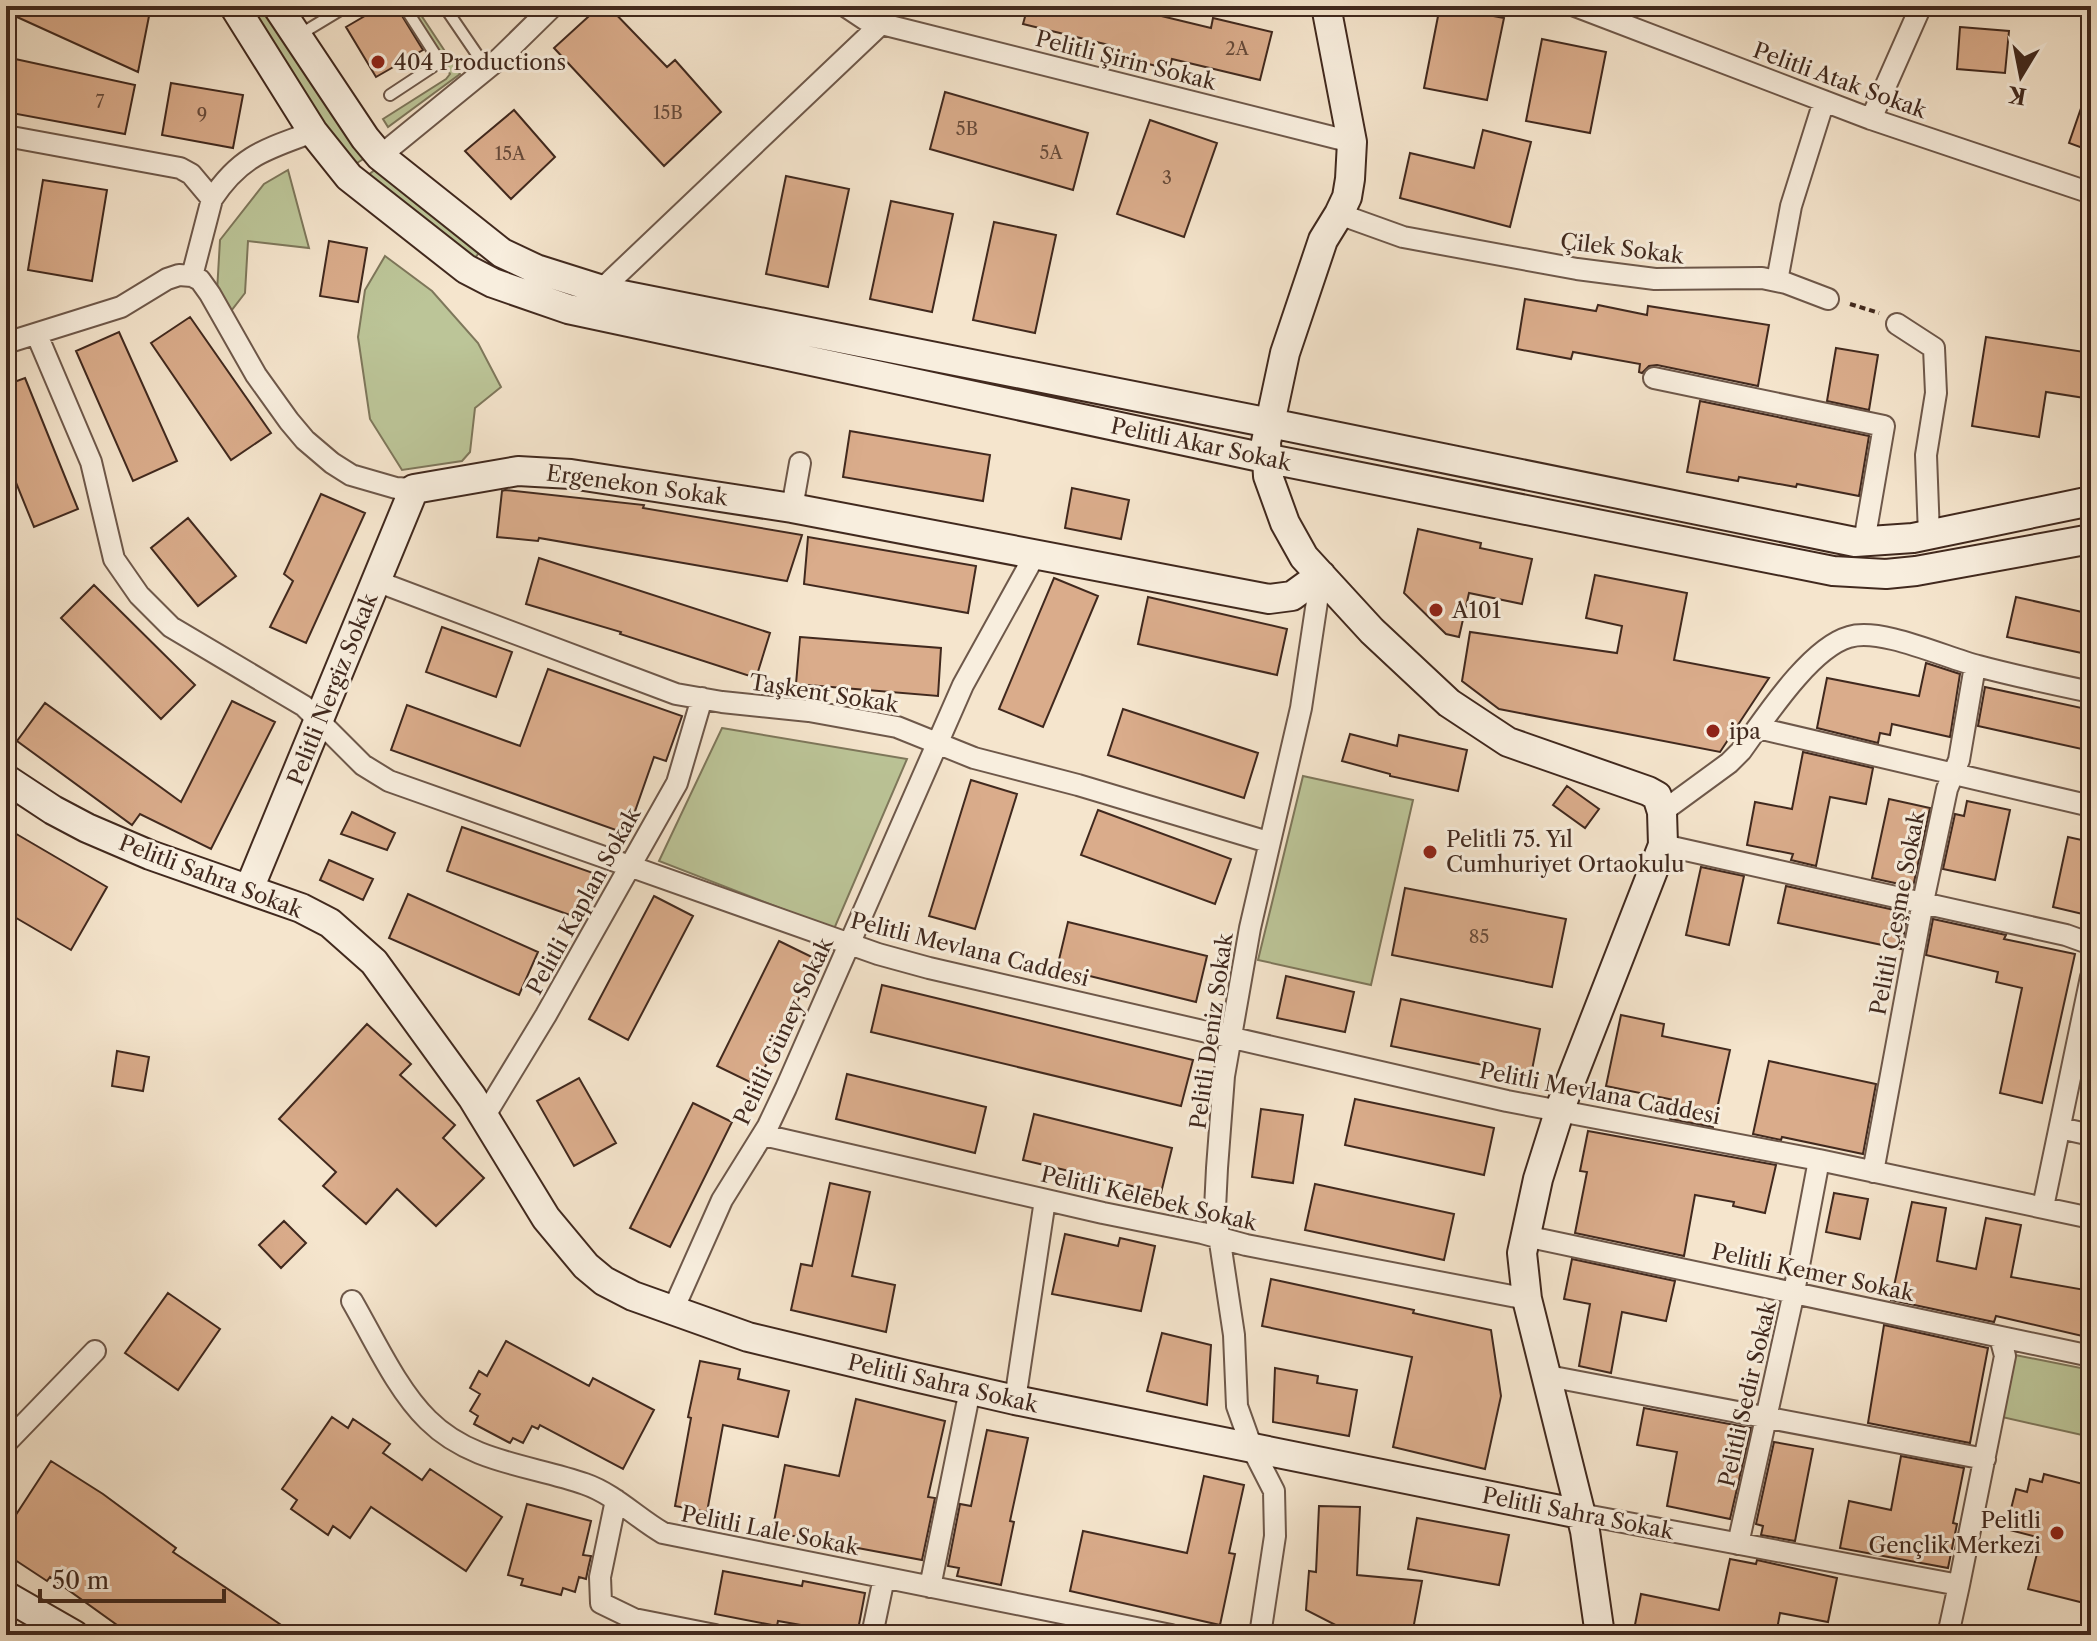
<svg xmlns="http://www.w3.org/2000/svg" width="2097" height="1641" viewBox="0 0 2097 1641" font-family="'Libre Caslon Text',serif">
<style>
.green{fill:#bcc598;stroke:#7e775b;stroke-width:2}
.building{fill:#daac8b;stroke:#41291e;stroke-width:2}
.lines{fill:none;stroke-linecap:round;stroke-linejoin:round}
.lane-casing{stroke:#6e584a;stroke-width:14}
.street-casing{stroke:#6e584a;stroke-width:24}
.secondary-casing{stroke:#41291e;stroke-width:32}
.path{stroke:#41291e;stroke-width:4;stroke-dasharray:6 4;stroke-linecap:butt}
.lane{stroke:#f8eede;stroke-width:10}
.street{stroke:#f8eede;stroke-width:20}
.secondary{stroke:#f8eede;stroke-width:28}
.poi-dot{fill:#8f2418;stroke:#f8eede;stroke-width:3}
.labels{text-anchor:middle;stroke-width:6;stroke-linejoin:round;paint-order:stroke}
.number-label{font-size:18px;fill:#674a39}
.street-label{font-size:22px;fill:#41291e;stroke:#f8eede}
.poi-label{font-size:22px;fill:#41291e;stroke:#f8eede;text-anchor:start}
</style>
<rect width="100%" height="100%" fill="#f5e5cd"/>
<filter id="stains"><feTurbulence type="fractalNoise" baseFrequency=".0025" numOctaves="4"/><feColorMatrix values="0 0 0 0 .2 0 0 0 0 .09 0 0 0 0 .02 0 0 0 .5 -.17"/></filter>
<radialGradient id="worn" r=".72"><stop offset=".6" stop-color="#630" stop-opacity="0"/><stop offset="1" stop-color="#630" stop-opacity=".3"/></radialGradient>
<path class="green" d="M240 6H285L376 151 346 170Z
M409 6H415L460 74 388 127 383 119 446 79 450 74Z
M386 161 487 243 466 269 358 183Z
M288 170 309 248 248 241 245 293 231 311 217 292 220 240 264 184Z
M385 256 432 291 478 343 501 387 475 408 470 452 462 461 402 470 370 419 358 337 365 290Z
M722 728 907 759 834 929 659 861Z
M1303 776 1413 800 1371 985 1258 960Z
M2010 1354 2091 1370V1437L2002 1417Z"/>
<path class="building" d="M6 6H151L138 72 6 12Z
M382 6H396L423 50 376 77 346 27Z
M600 6H608L667 67 675 60 721 112 664 166 554 48Z
M1028 6H1120L1211 28 1213 18 1272 32 1260 80 1172 59 1169 69 1111 55 1113 46 1023 24Z
M1440 6 1504 18 1487 100 1424 88Z
M1960 27 2009 31 2005 73 1957 69Z
M1542 39 1606 52 1590 133 1526 121Z
M6 57 135 85 125 134 6 112Z
M171 83 243 95 233 148 162 135Z
M2088 88H2091V151L2069 143Z
M945 92 1088 133 1073 190 930 149Z
M514 110 555 157 511 199 465 151Z
M1150 120 1217 143 1184 237 1117 214Z
M1483 130 1531 142 1510 227 1400 198 1410 153 1474 168Z
M786 176 849 189 828 287 766 274Z
M43 180 107 190 92 281 28 270Z
M891 201 953 214 932 312 870 299Z
M994 222 1056 235 1035 333 973 320Z
M329 241 367 248 358 302 320 296Z
M1525 299 1596 311 1598 305 1647 315 1648 306 1769 325 1758 386 1657 365 1649 366 1642 373 1639 372 1640 364 1573 352 1571 359 1517 349Z
M190 317 271 433 231 460 151 343Z
M119 332 177 461 133 481 76 351Z
M1986 337 2091 353V399L2046 392 2039 437 1972 426Z
M1836 348 1878 355 1869 410 1827 401Z
M25 378 78 509 34 527 6 458V385Z
M1700 401 1869 436 1859 496 1797 484 1796 487 1739 477 1738 481 1687 472Z
M850 431 990 455 983 501 843 477Z
M1072 488 1129 500 1121 539 1065 528Z
M505 490 644 505 643 508 802 535 787 581 539 538 538 541 497 537 502 491Z
M321 494 365 513 306 643 270 627 293 581 284 574Z
M188 518 236 576 198 606 151 548Z
M1418 529 1481 543 1480 548 1532 559 1522 604 1469 593 1459 637 1446 634 1404 593Z
M808 537 976 566 968 613 804 584Z
M539 558 770 633 756 678 620 634 621 632 526 604Z
M1595 575 1687 593 1674 660 1769 678 1720 752 1499 709 1462 681 1470 632 1617 653 1622 626 1586 618Z
M1054 578 1098 596 1043 727 999 709Z
M94 585 195 685 161 719 61 618Z
M1148 597 1287 629 1277 675 1138 644Z
M2016 597 2091 614V655L2007 637Z
M442 627 512 652 496 697 426 672Z
M800 637 941 648 938 696 796 684Z
M1926 663 1960 674 1950 737 1892 724 1890 735 1880 733 1878 743 1817 728 1827 678 1919 696Z
M548 669 682 716 666 761 654 757 627 834 391 750 407 705 520 746Z
M1985 687 2091 710V751L1978 726Z
M232 701 275 722 211 849 140 814 132 825 17 741 45 703 181 802Z
M1123 709 1258 753 1244 798 1108 755Z
M1350 734 1397 746 1399 735 1467 750 1458 791 1390 776V774L1342 761Z
M1803 752 1873 768 1866 804 1830 797 1816 866 1791 860 1793 854 1747 845 1755 802 1792 809Z
M971 780 1017 794 975 929 929 916Z
M1567 786 1599 809 1585 828 1553 805Z
M1889 799 1930 808 1913 887 1872 878Z
M1967 801 2010 810 1995 880 1943 869 1955 814 1964 816Z
M1098 810 1231 859 1215 904 1081 855Z
M352 812 395 833 387 850 341 834Z
M462 827 596 874 581 919 447 871Z
M13 832 107 887 71 950 6 912V843Z
M2068 837 2091 842V916L2053 907Z
M329 860 373 879 363 900 320 880Z
M1701 867 1744 876 1729 945 1686 935Z
M1786 886 1908 913 1901 949 1778 923Z
M1405 888 1566 919 1552 987 1392 955Z
M408 894 538 952 519 995 389 938Z
M654 896 693 916 628 1040 589 1019Z
M1933 919 2006 935 2004 939 2075 954 2042 1103 2000 1093 2022 988 1996 982 1998 972 1926 955Z
M1068 922 1207 956 1196 1002 1057 968Z
M779 941 818 960 756 1085 717 1066Z
M1286 976 1354 992 1345 1032 1277 1018Z
M882 985 1193 1060 1181 1106 871 1032Z
M1401 999 1540 1029 1531 1075 1391 1046Z
M1621 1015 1664 1024 1662 1036 1730 1050 1713 1127 1670 1119 1674 1100 1606 1086Z
M367 1024 411 1064 400 1075 455 1125 443 1138 484 1178 436 1226 397 1189 366 1224 323 1186 336 1172 279 1119Z
M117 1051 149 1057 143 1091 112 1086Z
M1769 1061 1876 1084 1863 1154 1782 1137 1781 1140 1753 1134Z
M847 1074 986 1107 975 1153 836 1119Z
M579 1078 616 1143 574 1166 537 1101Z
M1355 1099 1494 1128 1484 1175 1345 1145Z
M693 1103 732 1122 670 1247 630 1228Z
M1261 1109 1303 1115 1293 1183 1252 1177Z
M1034 1114 1172 1148 1161 1193 1023 1160Z
M1588 1131 1776 1165 1765 1213 1733 1206 1734 1202 1695 1195 1684 1256 1575 1233 1587 1172 1580 1171Z
M830 1183 870 1192 852 1276 895 1285 886 1332 791 1310 801 1264 812 1266Z
M1315 1184 1454 1214 1444 1260 1305 1230Z
M1834 1193 1868 1199 1860 1239 1826 1232Z
M1912 1202 1946 1208 1937 1261 1976 1269 1986 1218 2021 1225 2011 1277 2091 1291V1338L1996 1316 1994 1322 1891 1300Z
M284 1221 306 1243 281 1268 259 1245Z
M1065 1234 1118 1246 1120 1238 1155 1246 1141 1311 1052 1294Z
M1572 1259 1675 1281 1666 1321 1622 1312 1611 1373 1579 1366 1590 1304 1564 1299Z
M1271 1279 1414 1310 1413 1313 1491 1330 1501 1396 1485 1469 1393 1447 1412 1357 1262 1326Z
M168 1293 220 1329 178 1390 125 1353Z
M1884 1325 1988 1348 1970 1443 1868 1423Z
M1162 1333 1211 1345 1207 1405 1147 1391Z
M506 1341 589 1386 593 1378 654 1410 623 1469 540 1425 538 1429 532 1426 523 1443 513 1438 510 1443 474 1424 478 1416 470 1411 480 1394 470 1388 479 1371 487 1376Z
M700 1361 740 1369 738 1379 789 1391 778 1437 723 1425 707 1512 675 1506 691 1418 688 1417Z
M1275 1368 1318 1376 1317 1383 1357 1390 1349 1436 1273 1422Z
M856 1399 945 1421 928 1497 935 1498 922 1560 772 1532 785 1465 839 1476Z
M1644 1408 1751 1428 1730 1519 1667 1506 1677 1452 1637 1445Z
M332 1417 348 1428 353 1419 390 1444 383 1453 422 1480 430 1469 502 1517 466 1571 371 1507 350 1538 333 1526 328 1535 291 1509 297 1500 282 1489Z
M987 1430 1028 1438 1010 1521 1014 1522 1001 1585 957 1576 959 1568 948 1566 960 1504 971 1506Z
M1774 1442 1813 1449 1795 1541 1761 1535 1763 1526 1756 1524Z
M1901 1456 1964 1468 1953 1523 1957 1524 1948 1568 1840 1548 1849 1501 1891 1510Z
M51 1461 103 1494 176 1548 173 1552 296 1635H131L50 1577 47 1581 6 1554V1530Z
M2044 1474 2091 1486V1576L2084 1603 2028 1589 2041 1538 2006 1529 2016 1489 2027 1492 2030 1479 2042 1482Z
M1204 1476 1244 1485 1229 1553 1235 1554 1220 1625 1070 1591 1083 1531 1187 1553Z
M527 1504 591 1521 583 1555 591 1556 588 1569 586 1579 579 1577 575 1592 563 1588 561 1595 521 1585 523 1579 508 1575Z
M1319 1506 1360 1507 1357 1575 1422 1581 1412 1635H1355L1306 1610 1309 1571 1316 1572Z
M1417 1518 1509 1535 1499 1585 1408 1569Z
M1730 1559 1756 1564 1757 1560 1837 1578 1828 1622 1780 1613 1776 1635H1633L1641 1594 1719 1610Z
M723 1571 802 1586 803 1581 865 1593 857 1635 778 1621 777 1626 715 1614Z"/>
<g class="lines">
<defs>
<path id="lane" d="M444 6 487 69
M299 35 347 6
M390 95 440 62 404 6"/>
<path id="street" d="M845 6 866 20 1352 142
M1575 6 1871 119 2091 193
M1871 119 1921 6
M6 136 180 168 191 174 212 199 192 276
M380 156 500 58 553 6
M212 199C241 155 267 149 313 132
M1339 214 1403 237 1577 269 1655 279 1762 278 1786 283 1828 299
M1777 281 1791 206 1824 101
M601 290 881 24
M1897 324 1934 348 1936 393 1926 455 1929 535
M37 335 91 462 114 559 139 595 171 627 304 706 363 765 389 781 878 954 929 968 1507 1101 1819 1160 2091 1218
M6 343 121 307 167 279 179 275 192 276 200 280 210 294 256 375 289 421 305 440 332 463 351 475 396 488 414 489
M1654 378 1884 426 1864 542
M792 508 800 463
M376 581 676 694 722 702 809 711 897 727 974 758 1078 785 1268 842
M1758 728 2091 806
M1662 812 1729 763 1741 751C1765 718 1810 648 1849 637 1881 627 1946 658 1978 666 2015 676 2053 684 2091 692
M1663 845 2066 935 2091 944
M484 1117 546 1015 677 783 702 698
M2060 1128 2091 1135
M763 1135 1103 1213 1202 1233 1246 1245 1527 1299
M1873 1172 1923 902 1947 789 1959 760 1975 666
M2043 1207 2091 977
M1525 1236 2091 1356
M352 1301C374 1339 397 1390 428 1420 471 1463 531 1465 585 1484 614 1494 637 1518 663 1533L1171 1635
M673 1310 722 1200 768 1126 786 1088 963 685 1036 553
M1548 1376 1985 1459
M1015 1400 1045 1200
M6 1443 95 1351
M616 1500 600 1577 601 1603 634 1619 715 1635
M1580 1514 1959 1585 2005 1356 2000 1337
M1738 1544 1794 1292 1819 1160
M930 1587 970 1390
M872 1635 884 1578
M1260 1635 1275 1536 1274 1491 1252 1448 1237 1406 1234 1335 1215 1209 1217 1168 1224 1076 1250 928 1301 708 1321 575
M1948 1635 1959 1585"/>
<path id="secondary" d="M234 6 313 132 349 177 466 269 493 283 568 309 1265 458 1833 571 1886 574 1916 571 2091 539
M277 6 365 138 380 156 502 253 536 269 612 293 1270 423 1855 542 1913 538 2091 501
M1326 6 1352 142 1350 179 1347 197 1339 214 1323 240 1285 353 1266 442 1268 476 1285 523 1304 557 1372 631 1449 703 1508 742 1648 791 1657 796 1662 812 1663 845 1561 1106 1538 1179 1522 1253 1527 1299 1585 1531 1600 1635
M6 779 53 810 87 828 150 855 301 908 330 923 374 962 472 1097 546 1218 586 1266 604 1281 633 1296 748 1337 906 1375 1015 1400 1580 1514
M249 889 414 489 518 471 571 474 792 508 1269 599 1292 596 1321 575
M6 1596 74 1635"/>
</defs>
<use href="#lane" class="lane-casing"/>
<use href="#street" class="street-casing"/>
<use href="#secondary" class="secondary-casing"/>
<path class="path" d="M1850 304 1879 313"/>
<use href="#lane" class="lane"/>
<use href="#street" class="street"/>
<use href="#secondary" class="secondary"/>
</g>
<g class="poi-dot">
<circle cx="378" cy="62" r="8"/>
<circle cx="1436" cy="610" r="8"/>
<circle cx="1713" cy="731" r="8"/>
<circle cx="1430" cy="852" r="8"/>
<circle cx="2057" cy="1533" r="8"/>
</g>
<g class="labels">
<g class="number-label">
<text x="1237" y="55">2A</text>
<text x="100" y="108">7</text>
<text x="668" y="119">15B</text>
<text x="202" y="121">9</text>
<text x="967" y="135">5B</text>
<text x="1051" y="159">5A</text>
<text x="510" y="160">15A</text>
<text x="1167" y="184">3</text>
<text x="1479" y="943">85</text>
</g>
<g class="street-label">
<text transform="translate(1126 60) rotate(14)" y="8">Pelitli Şirin Sokak</text>
<text transform="translate(1840 80) rotate(20)" y="8">Pelitli Atak Sokak</text>
<text transform="translate(1622 248) rotate(7)" y="8">Çilek Sokak</text>
<text transform="translate(1201 444) rotate(12)" y="8">Pelitli Akar Sokak</text>
<text transform="translate(637 485) rotate(8)" y="8">Ergenekon Sokak</text>
<text transform="translate(332 689) rotate(-68)" y="8">Pelitli Nergiz Sokak</text>
<text transform="translate(824 693) rotate(9)" y="8">Taşkent Sokak</text>
<text transform="translate(211 876) rotate(21)" y="8">Pelitli Sahra Sokak</text>
<text transform="translate(583 901) rotate(-61)" y="8">Pelitli Kaplan Sokak</text>
<text transform="translate(1897 913) rotate(-79)" y="8">Pelitli Çeşme Sokak</text>
<text transform="translate(970 949) rotate(14)" y="8">Pelitli Mevlana Caddesi</text>
<text transform="translate(783 1031) rotate(-65)" y="8">Pelitli Güney Sokak</text>
<text transform="translate(1211 1031) rotate(-82)" y="8">Pelitli Deniz Sokak</text>
<text transform="translate(1600 1093) rotate(11)" y="8">Pelitli Mevlana Caddesi</text>
<text transform="translate(1149 1198) rotate(13)" y="8">Pelitli Kelebek Sokak</text>
<text transform="translate(1813 1272) rotate(12)" y="8">Pelitli Kemer Sokak</text>
<text transform="translate(943 1383) rotate(13)" y="8">Pelitli Sahra Sokak</text>
<text transform="translate(1747 1394) rotate(-77)" y="8">Pelitli Sedir Sokak</text>
<text transform="translate(1578 1513) rotate(11)" y="8">Pelitli Sahra Sokak</text>
<text transform="translate(770 1530) rotate(11)" y="8">Pelitli Lale Sokak</text>
</g>
<g class="poi-label">
<text x="394" y="70">404 Productions</text>
<text x="1452" y="618">A101</text>
<text x="1729" y="739">ipa</text>
<text x="1446" y="847">Pelitli 75. Yıl<tspan x="1446" dy="25">Cumhuriyet Ortaokulu</tspan></text>
<text x="2041" y="1528" text-anchor="end">Pelitli<tspan x="2041" dy="25">Gençlik Merkezi</tspan></text>
</g>
</g>
<rect width="2097" height="1641" fill="none" stroke="#f5e5cd" stroke-width="32"/>
<rect x="8" y="8" width="2081" height="1625" fill="none" stroke="#41291e" stroke-width="4"/>
<rect x="16" y="16" width="2065" height="1609" fill="none" stroke="#41291e" stroke-width="2"/>
<g transform="translate(2021 76) rotate(190)" stroke="#f8eede" stroke-width="6" paint-order="stroke">
<path d="M0-6L14 30L0 20L-14 30Z" fill="#41291e"/>
<text y="-12" font-size="22" font-weight="bold" text-anchor="middle" fill="#41291e">K</text>
</g>
<path d="M40 1589v12h184v-12" fill="none" stroke="#41291e" stroke-width="4"/>
<text x="52" y="1589" font-size="24" fill="#41291e" stroke="#f8eede" stroke-width="6" paint-order="stroke">50 m</text>
<rect width="100%" height="100%" filter="url(#stains)"/>
<rect width="100%" height="100%" fill="url(#worn)"/>
</svg>
